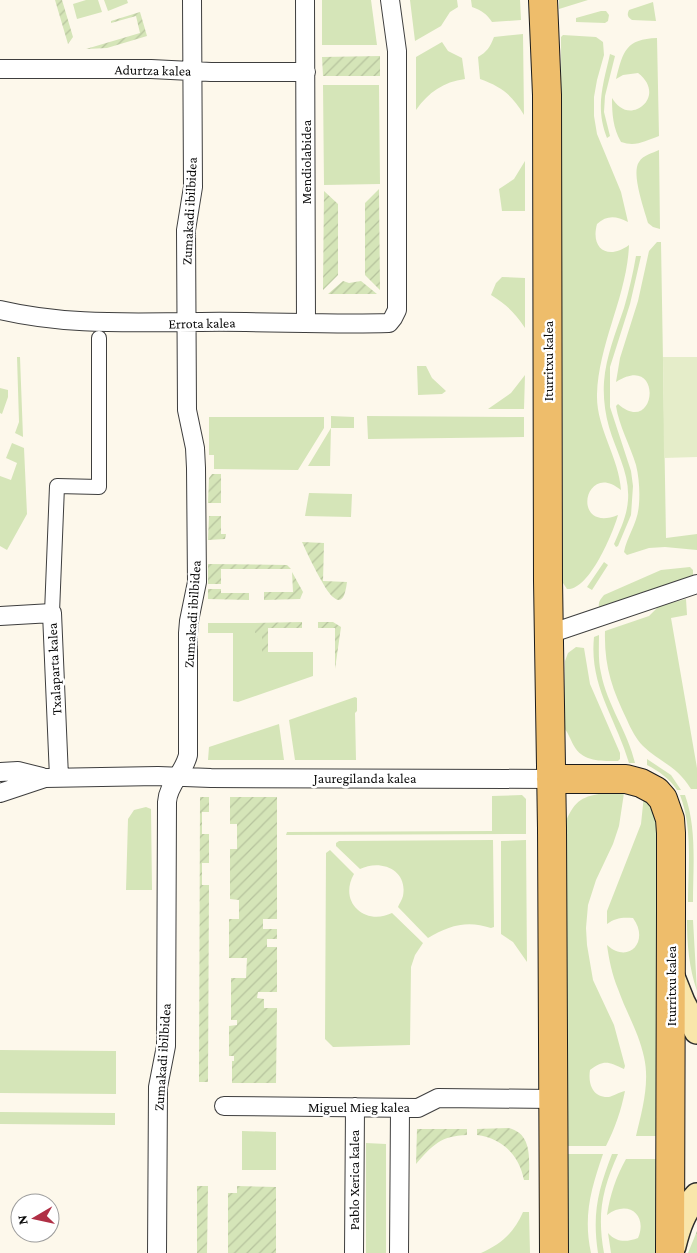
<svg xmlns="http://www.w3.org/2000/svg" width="697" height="1253" viewBox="0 0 697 1253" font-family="'Crimson Pro',serif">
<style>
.grass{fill:#d5e5b8}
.park{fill:url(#park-tufts)}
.garden{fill:url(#garden-furrows)}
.pitch{fill:#e5edc9}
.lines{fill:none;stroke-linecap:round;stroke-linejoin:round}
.pedestrian-casing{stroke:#3e3e3e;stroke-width:16}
.minor-casing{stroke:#3e3e3e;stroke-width:20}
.secondary-casing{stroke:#2d2d2d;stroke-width:28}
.primary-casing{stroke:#1c1c1c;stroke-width:30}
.pedestrian{stroke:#fff;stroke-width:14}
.minor{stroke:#fff;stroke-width:18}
.secondary{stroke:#f9e6ab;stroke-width:25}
.primary{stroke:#eebd6b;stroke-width:28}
.labels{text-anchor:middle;stroke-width:5;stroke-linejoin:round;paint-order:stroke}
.street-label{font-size:14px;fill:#0b0b0b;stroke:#fff}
</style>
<defs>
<pattern id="park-tufts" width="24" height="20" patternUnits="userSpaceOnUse" patternTransform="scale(1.25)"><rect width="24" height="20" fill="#d5e5b8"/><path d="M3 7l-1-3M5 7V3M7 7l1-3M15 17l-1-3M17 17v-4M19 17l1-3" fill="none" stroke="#b6c39d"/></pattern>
<pattern id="garden-furrows" width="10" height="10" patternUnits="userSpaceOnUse" patternTransform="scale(1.25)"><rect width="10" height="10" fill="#d5e5b8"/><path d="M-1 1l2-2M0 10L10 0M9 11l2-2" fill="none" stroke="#b6c39d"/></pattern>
</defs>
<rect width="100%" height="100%" fill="#fdf8eb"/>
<path class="grass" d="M86 0H98L102 12 77 19 73 4Z
M104 0H127L128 3 108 11Z
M322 0H371L377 45H322Z
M410 0H457L458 7 450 12 441 26 415 41Z
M471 0H520L521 20 492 22C487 14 481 10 472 7Z
M559 0H588L559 9Z
M653 2 656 21 632 20C627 17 627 14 629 10Z
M601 11H606L609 15 608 21 605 23 576 22V18Z
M523 34 524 115C512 95 502 87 480 79L478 57C487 52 490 47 494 37Z
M563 35 596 37 603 42 604 55 597 80 594 97V116L597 134 621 192 628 222C616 216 607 215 597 224 590 250 609 260 629 245 627 296 599 342 597 394 596 428 619 457 621 490 584 459 570 534 618 515 613 533 589 591 567 589L563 583 561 37Z
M657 38 659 136C645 141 636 147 621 142 613 128 612 114 612 98 614 101 617 105 620 107 637 120 665 94 638 73L623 75 616 79C623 51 626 39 657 38Z
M442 42 448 51 462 58 465 79C443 82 429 92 416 110V57Z
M610 54 615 56 605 96 604 112 610 136 607 138C595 107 603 85 610 54Z
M323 85H379L380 184 324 185Z
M659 150 660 229 653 227 648 223C644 209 631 173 639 162 643 155 653 153 659 150Z
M525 161V211H502L499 189 514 179Z
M657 242H661L666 538 697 534V550L665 547 649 548 627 555 624 552C627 536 638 523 639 504 640 492 639 477 636 465 630 445 619 426 616 406L618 404C657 438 664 351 616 382L620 358 638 301 649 251Z
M636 256H641L630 304 610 367V407L631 471 633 486 631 515 618 546 616 547 614 544C620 530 627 516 628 500 630 474 616 451 609 427 605 413 603 397 604 382 606 356 616 332 624 308 629 291 633 273 636 256Z
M502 277 525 278V328C515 313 506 304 491 295L496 283Z
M17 357H20L23 437 15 433 19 422Z
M417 366H426L432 378 446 391 442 394 418 395Z
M525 375 524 409H488L511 393Z
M0 388 8 390V397L2 414 0 413Z
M331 416 354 417V428H331L330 466H308L331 428Z
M367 416 524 417V437L368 439Z
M209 417H324V428L298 470 214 469V455H209Z
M12 443 24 448 27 514 7 550 0 546V476L11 480 17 463 6 458Z
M309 493 352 494 351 517 305 516Z
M604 562 608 565 592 590 587 587Z
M690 567 693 570V576L600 609C597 603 600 600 604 595L661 570Z
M686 599 687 615 671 618 697 768V789H691C677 766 661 763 643 746 636 739 631 729 627 720 612 689 604 666 605 631L649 616 659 606Z
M208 623H255V633H262L263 652H313V676L238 702 233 701V633H208Z
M599 635C599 648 598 661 601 673 607 705 628 732 635 763H629C616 718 589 686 594 637Z
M576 647 584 648 590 684 620 753V759L618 761C601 761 583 762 574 746 570 739 569 734 564 728L565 661 568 653Z
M355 697 357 698V711L355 713 356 760H295L289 720Z
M279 724 284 760H208L209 747Z
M647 759 671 775 681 790H677C669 778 660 772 647 765Z
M605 793H624L619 826 613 844 596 880 588 905 586 928 587 945 593 980 614 1025 625 1066 624 1069C609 1062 604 1059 590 1070 588 1083 592 1098 609 1097 613 1096 620 1092 625 1091 621 1111 615 1128 606 1146H566V821C575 800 583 796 605 793Z
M522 795 526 799V834L286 835 287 832 492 831V796Z
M644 795 659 811 660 1136H636C642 1111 650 1083 644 1057 639 1033 626 1012 618 989 612 974 609 960 607 945 629 965 650 941 633 918 622 917 615 918 607 924V911L641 824Z
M680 795H685C697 829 693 867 693 902H688C688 867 693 829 680 795Z
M146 807 151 809 152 890H126L128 819 134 810Z
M493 840 494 927 491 928C468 920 449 925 428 938L398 907C399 904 402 900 403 896 408 869 380 859 360 869L336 846V843L339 841Z
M526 840V841L527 962 513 942 501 934V841Z
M330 850 354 874C338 902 365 926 392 913L423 943 415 955 411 967 410 1045 333 1047 325 1039 326 853Z
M687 920H693L697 991C689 968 687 944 687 920Z
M0 1050 116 1051V1094L0 1093Z
M0 1112 115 1113V1125L0 1124Z
M242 1131 276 1132V1170H242Z
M366 1143 386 1144V1253H366Z
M567 1154H603C591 1189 583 1216 591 1253H567Z
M612 1154H618C602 1190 597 1214 604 1253H598C592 1214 598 1190 612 1154Z
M626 1159H659V1253H611L608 1233C617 1243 627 1242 638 1238 648 1215 628 1199 607 1215 610 1195 616 1177 626 1159Z
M523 1212H529L530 1253H481C501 1244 514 1233 523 1212Z"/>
<path class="park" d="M697 1231V1253H688Z"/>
<path class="garden" d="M55 0H62L73 37 68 44Z
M140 12 147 36 107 48 86 49 140 33 136 16 111 23V21Z
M380 56V76H323L322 57Z
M379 189 380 290 365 275V203Z
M324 191 338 204V275L323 290Z
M343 281 349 283 361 281 377 294H328Z
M212 474H221V503H208L209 478Z
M209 516H221V534H226L225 539 208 540Z
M302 542 324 543 323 581 347 582C346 589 344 607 333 597 325 591 307 553 302 542Z
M208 564 287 565 291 569H221V584H208Z
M292 572 303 592 300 599 264 600V592H293Z
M208 589H221V593H249V600L208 599Z
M302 622V628H268V652H262V634L255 633V623Z
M318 622H333L341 627 335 669V628H318Z
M200 797H209V812H202V834H209V863H202V885H209L208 1082H199Z
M230 797H277V919H263V929H277V939H267V947H277V992H258L257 998 264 999V1008H277L276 1083H232V1061H234V1056H229V1026L237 1025V1020H231V978H246L247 958H229V919H239V900L230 899V849H237V824H230Z
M508 1128C533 1133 529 1160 529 1180H524C519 1155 502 1138 477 1135V1129Z
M417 1129H467V1135C440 1136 433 1145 416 1164Z
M197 1186H208L207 1253H197Z
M237 1186 276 1187V1253H228V1193H237Z"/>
<path class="pitch" d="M663 357H697V457L664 458Z"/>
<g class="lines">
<defs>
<path id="pedestrian" d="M52 613 57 486 99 487V338"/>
<path id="minor" d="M305 0 306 323
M0 69H151L211 72H306
M0 310C68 326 133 322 201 322 264 321 326 325 389 323L393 318 397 310V51L390 0
M0 616 52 613 59 777
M549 634 697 584
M0 772 18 771 42 777
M0 793 45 778 158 776 211 778 551 779
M224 1106 418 1108 438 1098 553 1099
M157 1253 158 1087 166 1046 167 802C168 784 184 773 188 755V633L189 621 197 582 196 468 195 448 187 410 186 230 193 187 192 0
M354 1253 355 1107
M399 1253 400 1108"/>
<path id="secondary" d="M672 977 682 1002 697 1031
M673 1246C678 1226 683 1211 697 1196"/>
<path id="primary" d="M543 0 547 95 548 581 552 828 554 1253
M551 779H626L641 783 656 791 663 799 670 819 671 833V911L670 1253"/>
</defs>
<use href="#pedestrian" class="pedestrian-casing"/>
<use href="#minor" class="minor-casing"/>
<use href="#secondary" class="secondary-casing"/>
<use href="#primary" class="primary-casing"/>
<use href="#pedestrian" class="pedestrian"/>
<use href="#minor" class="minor"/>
<use href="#secondary" class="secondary"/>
<use href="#primary" class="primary"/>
</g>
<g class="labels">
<g class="street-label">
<text transform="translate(153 70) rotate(1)" y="5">Adurtza kalea</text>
<text transform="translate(306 162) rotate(-90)" y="5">Mendiolabidea</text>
<text transform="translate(189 211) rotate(-87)" y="5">Zumakadi ibilbidea</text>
<text transform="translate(202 323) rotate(-1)" y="5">Errota kalea</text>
<text transform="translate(548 361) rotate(-90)" y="5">Iturritxu kalea</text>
<text transform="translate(192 614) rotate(-86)" y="5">Zumakadi ibilbidea</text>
<text transform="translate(54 669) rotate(-93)" y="5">Txalaparta kalea</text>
<text x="365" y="783">Jauregilanda kalea</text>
<text transform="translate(671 986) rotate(-90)" y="5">Iturritxu kalea</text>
<text transform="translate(162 1057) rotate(-86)" y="5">Zumakadi ibilbidea</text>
<text x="359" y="1112">Miguel Mieg kalea</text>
<text transform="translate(354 1180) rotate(-90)" y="5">Pablo Xerica kalea</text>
</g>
</g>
<g transform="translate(35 1218) rotate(261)"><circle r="24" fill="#ffffff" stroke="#9d9d9d"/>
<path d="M0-4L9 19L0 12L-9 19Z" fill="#b02f45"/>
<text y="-8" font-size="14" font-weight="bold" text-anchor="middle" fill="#0b0b0b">N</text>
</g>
</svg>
